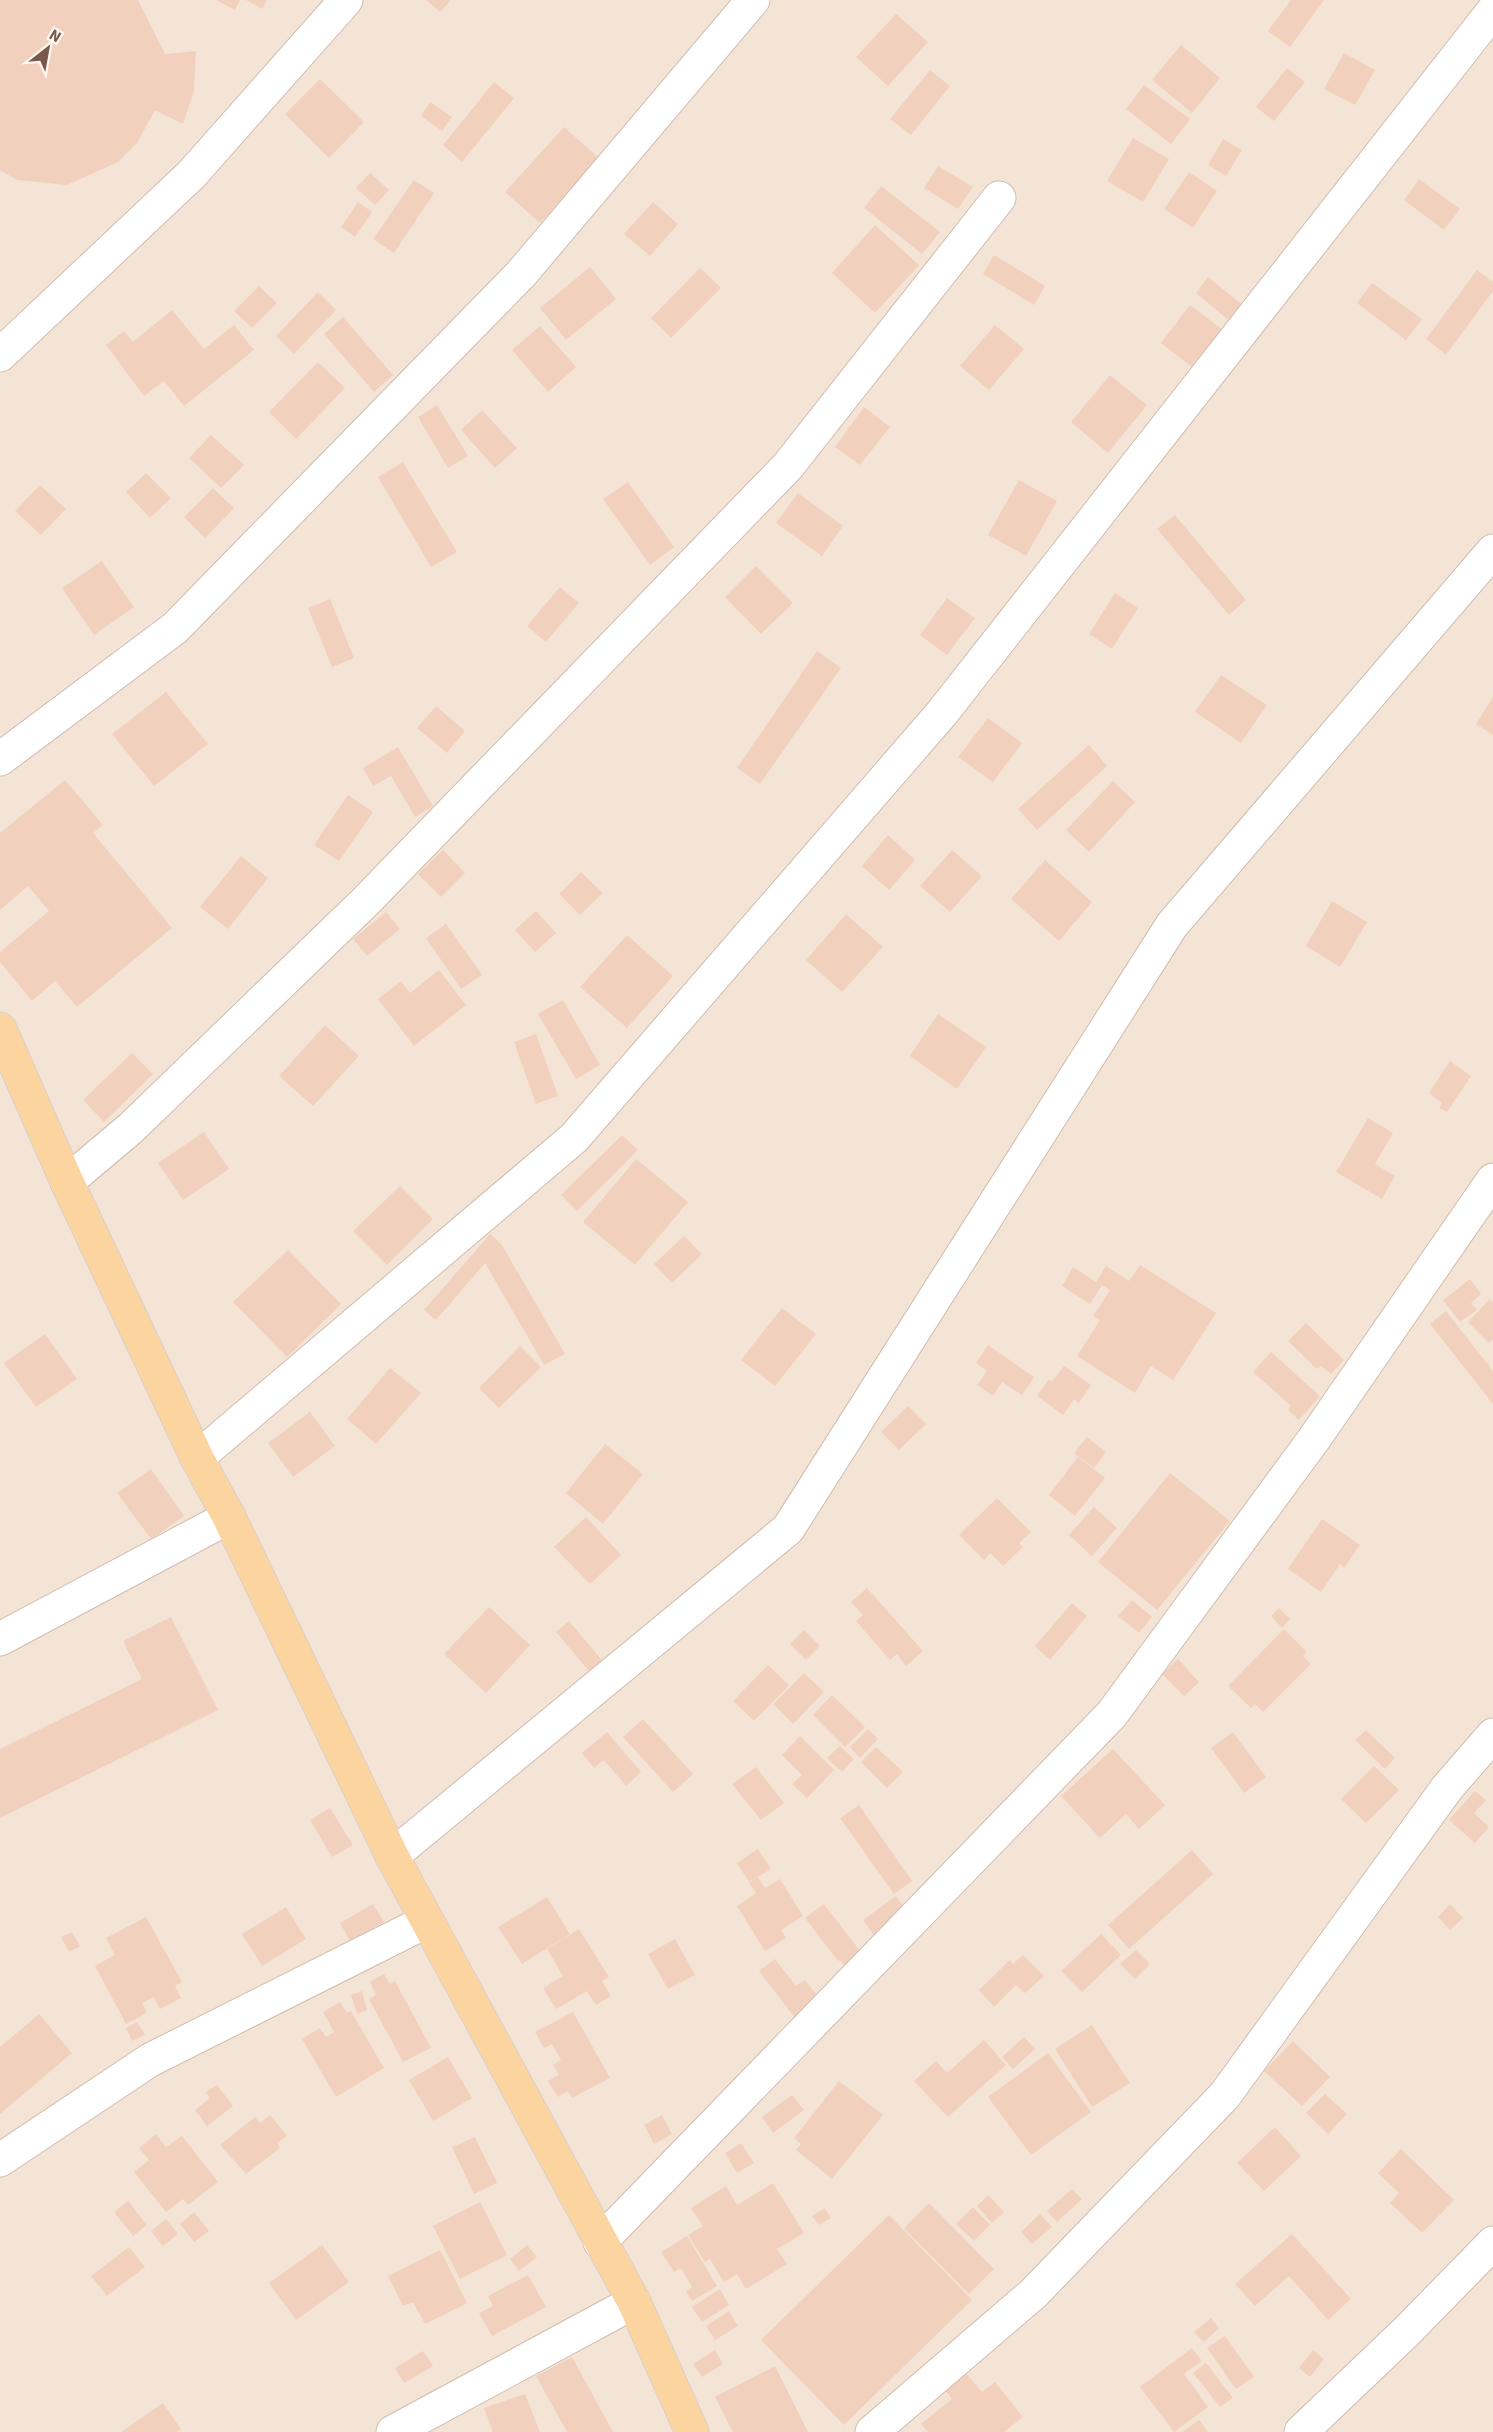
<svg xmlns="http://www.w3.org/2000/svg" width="1493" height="2432" viewBox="0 0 1493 2432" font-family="'Source Sans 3',sans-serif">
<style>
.residential{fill:#f4e4d5}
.building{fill:#f2d0be}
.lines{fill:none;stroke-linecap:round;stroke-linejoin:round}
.minor-casing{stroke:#d1bcaf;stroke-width:35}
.major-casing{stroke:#d9d0cd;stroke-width:35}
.minor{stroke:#fff;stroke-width:33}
.major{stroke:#fbd49f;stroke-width:33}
</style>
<rect width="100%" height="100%" fill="#fdf3e7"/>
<path class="residential" d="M0 0H1493V2432H0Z"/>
<path class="building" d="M0 0H138L165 54 196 51 194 91 183 124 155 110 137 143 118 162 67 185 17 180 0 170Z
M216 0H240L235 10Z
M246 0H267L262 9Z
M426 0H451L440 12Z
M1291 0H1324L1290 47 1268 31Z
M896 14 928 42 888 86 856 57Z
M1181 45 1220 78 1192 113 1152 80Z
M1344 53 1375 70 1355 105 1324 89Z
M1287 68 1305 82 1274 121 1256 107Z
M930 70 950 86 911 135 890 119Z
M320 79 364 122 329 158 285 114Z
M494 82 514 98 462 162 443 145Z
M1144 85 1190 119 1171 144 1126 109Z
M430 102 452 117 442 131 421 116Z
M564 127 599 158 540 223 505 192Z
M1133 138 1169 159 1143 202 1107 181Z
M1223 139 1242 150 1226 176 1208 165Z
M938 166 973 187 958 209 924 188Z
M1189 172 1217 191 1193 228 1164 209Z
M370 173 389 190 375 205 356 188Z
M1419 179 1460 209 1444 230 1404 200Z
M414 180 434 193 394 253 373 239Z
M881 186 940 232 922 254 864 208Z
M358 202 372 212 355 237 341 227Z
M653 202 678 224 650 256 624 234Z
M875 225 919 265 875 313 832 273Z
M994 255 1045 286 1034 305 983 274Z
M590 267 616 299 566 340 540 308Z
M700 268 721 288 671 338 651 318Z
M1477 270 1493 282V291L1446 355 1426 339Z
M1208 277 1250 311 1237 327 1196 293Z
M1372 283 1422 319 1406 340 1357 303Z
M259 286 277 303 252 328 234 311Z
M318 292 336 310 294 354 276 336Z
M1190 305 1227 333 1198 372 1161 343Z
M172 310 204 349 234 325 254 350 184 406 164 381 144 396 106 345 124 331 133 342Z
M343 317 393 375 374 392 324 334Z
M995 325 1024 349 989 390 960 366Z
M540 326 576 367 548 392 512 350Z
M318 362 345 388 296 439 269 412Z
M1110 375 1147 405 1108 453 1071 422Z
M437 405 468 456 448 468 418 417Z
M864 407 890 427 860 465 835 447Z
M482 410 517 448 495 468 461 430Z
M211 435 244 465 221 488 189 458Z
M403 462 457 552 431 567 378 477Z
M146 473 171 498 150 518 126 492Z
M1019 480 1057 501 1026 556 988 535Z
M628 482 674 547 650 565 603 499Z
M40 485 66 509 41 535 15 511Z
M213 488 234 508 205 538 184 517Z
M798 493 843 526 822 556 776 523Z
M1175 515 1246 600 1229 615 1157 529Z
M102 561 134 607 94 635 62 588Z
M756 566 793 603 761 634 725 597Z
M560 587 579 603 546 642 527 626Z
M1115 593 1138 608 1112 649 1089 634Z
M947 598 975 618 947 655 920 635Z
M330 599 354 658 332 667 308 608Z
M817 651 841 668 760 784 737 768Z
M1221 675 1267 705 1241 743 1195 712Z
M166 692 208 744 154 786 112 734Z
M1493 697V735L1476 724Z
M436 706 465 731 447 753 417 728Z
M988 718 1022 743 993 782 958 757Z
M1089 745 1107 766 1037 830 1018 809Z
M398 747 433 806 415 817 391 776 373 786 363 768Z
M65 780 103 825 93 833 172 928 77 1007 55 981 32 1001 0 962V952L49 911 28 886 0 910V833Z
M1113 781 1135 802 1089 852 1066 830Z
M348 795 373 812 339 861 314 845Z
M888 835 915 860 889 890 862 866Z
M443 850 465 873 441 897 418 874Z
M952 850 982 876 950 912 920 886Z
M241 856 268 878 228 929 200 907Z
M1045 860 1092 902 1059 941 1011 899Z
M581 872 603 893 580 915 559 894Z
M1332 901 1367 922 1340 967 1306 946Z
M536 911 556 933 535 952 515 930Z
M386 912 400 929 367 956 353 939Z
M846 914 883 947 842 992 806 960Z
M446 924 482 975 461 989 426 938Z
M627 935 673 976 627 1028 580 987Z
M439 970 466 1005 414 1046 378 999 401 981 410 993Z
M563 1000 600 1065 576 1079 538 1014Z
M938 1014 986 1047 957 1089 910 1056Z
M325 1025 359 1056 313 1106 279 1076Z
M536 1034 558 1096 536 1104 514 1042Z
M132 1053 153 1074 104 1122 83 1100Z
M1450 1061 1471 1076 1447 1112 1439 1108 1442 1103 1429 1093Z
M1368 1118 1393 1133 1375 1164 1395 1176 1382 1199 1336 1172Z
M204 1132 229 1169 183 1200 158 1163Z
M622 1135 638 1150 577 1211 561 1195Z
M636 1159 688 1202 635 1265 583 1222Z
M400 1186 433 1219 387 1265 353 1231Z
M490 1234 502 1245 565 1354 544 1365 485 1263 436 1320 424 1310Z
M684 1236 702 1254 672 1283 654 1264Z
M288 1250 341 1304 287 1357 233 1302Z
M1140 1265 1216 1313 1173 1380 1151 1366 1135 1393 1077 1356 1100 1320 1093 1316 1110 1290 1102 1285 1090 1304 1062 1286 1073 1267 1096 1282 1106 1266 1129 1281Z
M1470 1279 1481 1294 1471 1303 1477 1310 1460 1322 1443 1300Z
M1490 1299 1493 1303V1339L1489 1343 1468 1322Z
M782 1308 816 1334 775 1386 741 1360Z
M1446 1311 1493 1371V1404L1430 1324Z
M1306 1323 1344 1360 1331 1374 1321 1366 1317 1369 1288 1341Z
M45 1334 77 1379 36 1407 4 1363Z
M988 1345 1034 1377 1022 1395 1002 1382 993 1396 977 1385 987 1371 976 1363Z
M520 1346 541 1367 499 1408 479 1388Z
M1271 1352 1320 1396 1299 1420 1288 1410 1291 1406 1253 1372Z
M1064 1366 1091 1385 1079 1403 1074 1399 1063 1415 1037 1396 1049 1379 1052 1382Z
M390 1368 421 1393 376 1444 347 1419Z
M908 1406 926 1424 899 1450 881 1432Z
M310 1412 335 1446 293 1477 268 1443Z
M1087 1437 1106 1452 1094 1468 1074 1453Z
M605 1444 643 1474 603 1524 566 1493Z
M1078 1457 1105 1478 1075 1516 1049 1495Z
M151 1469 184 1516 151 1539 117 1493Z
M1170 1473 1230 1521 1157 1610 1098 1562Z
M997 1498 1031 1532 1019 1543 1023 1547 1003 1566 990 1553 984 1560 959 1535Z
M1094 1507 1117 1528 1092 1556 1069 1535Z
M586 1517 621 1555 590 1584 554 1547Z
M1322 1519 1360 1545 1344 1568 1340 1564 1321 1592 1288 1569Z
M867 1588 923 1651 906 1666 897 1654 890 1660 856 1621 863 1615 851 1602Z
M1132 1600 1152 1617 1139 1633 1118 1616Z
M1072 1603 1087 1616 1050 1660 1035 1646Z
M489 1607 530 1645 486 1693 444 1654Z
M1279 1608 1290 1619 1282 1628 1271 1616Z
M171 1617 218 1710 0 1818V1749L142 1679 123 1641Z
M569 1621 607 1666 594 1677 556 1632Z
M1284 1629 1307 1652 1303 1656 1311 1664 1263 1712 1255 1704 1251 1708 1228 1686Z
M804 1630 820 1646 806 1660 790 1644Z
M1178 1659 1199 1682 1184 1696 1162 1674Z
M768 1665 789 1685 754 1721 733 1701Z
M804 1673 824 1692 793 1724 773 1704Z
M832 1695 865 1727 845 1747 813 1715Z
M643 1719 693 1774 673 1792 623 1737Z
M868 1729 878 1739 860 1758 850 1747Z
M1366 1730 1395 1758 1385 1769 1355 1740Z
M607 1732 641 1772 626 1786 604 1760 594 1768 582 1753Z
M1233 1732 1266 1777 1244 1793 1211 1748Z
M800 1736 834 1770 807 1798 792 1784 802 1775 782 1755Z
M840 1746 854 1759 842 1772 827 1758Z
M876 1747 903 1772 887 1788 861 1762Z
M1113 1749 1165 1805 1139 1829 1126 1814 1100 1838 1061 1796Z
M1374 1766 1399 1790 1366 1823 1341 1799Z
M756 1767 784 1803 761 1820 732 1784Z
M1475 1791 1486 1800 1474 1813 1489 1827 1475 1843 1449 1820Z
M859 1805 912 1881 894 1894 840 1818Z
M330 1808 353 1845 332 1857 310 1820Z
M758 1849 771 1869 749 1882 737 1863Z
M1192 1850 1213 1874 1129 1949 1108 1925Z
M758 1877 765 1888 780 1879 803 1916 781 1930 786 1938 765 1951 737 1906 756 1893 749 1883Z
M896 1896 910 1916 877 1940 863 1920Z
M547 1897 570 1934 522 1964 498 1927Z
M373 1904 384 1922 350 1941 340 1923Z
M824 1904 864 1956 847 1969 840 1960 838 1961 805 1918Z
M1450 1904 1463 1918 1450 1930 1438 1917Z
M286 1907 306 1939 262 1966 242 1934Z
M146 1917 182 1982 175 1986 181 1998 160 2009 154 1997 142 2003 147 2013 126 2024 95 1966 115 1955 106 1938Z
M579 1929 609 1977 602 1981 611 1996 596 2005 587 1991 556 2009 543 1988 563 1976 547 1949Z
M72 1932 80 1946 69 1952 61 1937Z
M1101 1934 1121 1955 1082 1992 1061 1971Z
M675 1939 695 1975 668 1989 648 1954Z
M1136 1950 1150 1964 1135 1979 1120 1964Z
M1023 1955 1044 1976 1025 1993 1016 1985 994 2007 979 1990 1010 1960 1013 1964Z
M775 1959 796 1986 805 1980 824 2004 799 2023 759 1971Z
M384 1974 390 1984 395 1981 431 2048 403 2062 369 1999 376 1995 370 1982Z
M362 1991 367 2010 357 2014 351 1995Z
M340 2002 347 2013 351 2011 384 2068 336 2097 302 2039 320 2028 326 2037 334 2032 323 2012Z
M573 2012 610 2078 572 2098 568 2091 558 2097 548 2081 559 2075 553 2065 561 2060 552 2044 544 2048 535 2032Z
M39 2014 72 2053 0 2114V2047Z
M137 2022 145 2035 132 2041 126 2028Z
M1092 2025 1130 2083 1092 2107 1055 2049Z
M1024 2037 1035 2049 1013 2069 1002 2057Z
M984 2040 1006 2065 948 2117 914 2081 936 2061 947 2073Z
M1293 2041 1330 2077 1302 2106 1264 2071Z
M1048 2053 1091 2112 1031 2155 988 2097Z
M448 2057 472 2098 433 2121 409 2080Z
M839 2081 883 2115 832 2179 796 2150 801 2144 794 2138Z
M217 2085 233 2106 207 2126 195 2110 210 2098 206 2092Z
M1325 2094 1347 2114 1328 2134 1306 2113Z
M792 2095 804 2110 773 2133 762 2117Z
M270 2115 287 2136 277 2143 280 2148 246 2174 220 2145 255 2117 260 2123Z
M662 2115 672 2134 654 2144 644 2125Z
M1275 2127 1301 2156 1264 2191 1237 2163Z
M156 2134 166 2147 182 2136 218 2182 188 2205 183 2199 166 2212 134 2172 149 2160 139 2148Z
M475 2137 497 2183 474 2194 452 2147Z
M741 2143 754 2163 737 2173 725 2153Z
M1401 2149 1454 2200 1422 2233 1390 2203 1399 2193 1378 2173Z
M773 2183 804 2233 777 2249 787 2264 746 2289 737 2274 724 2282 710 2259 705 2262 688 2235 703 2226 691 2208 726 2186 737 2205Z
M1072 2189 1082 2199 1057 2222 1047 2211Z
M988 2195 1004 2212 992 2223 977 2206Z
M128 2201 147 2225 133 2236 114 2212Z
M480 2202 507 2255 460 2279 433 2226Z
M929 2203 994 2269 969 2294 904 2228Z
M973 2207 990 2225 974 2241 956 2224Z
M825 2208 831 2218 819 2225 812 2216Z
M194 2212 209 2231 194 2242 180 2224Z
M1040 2214 1052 2227 1032 2244 1021 2232Z
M889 2215 972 2300 844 2425 761 2340Z
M166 2219 178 2234 163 2246 151 2231Z
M1292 2234 1351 2299 1328 2320 1289 2276 1255 2306 1235 2284Z
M687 2236 717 2286 692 2301 686 2291 692 2287 681 2268 674 2272 661 2252Z
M322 2245 349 2282 296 2320 269 2283Z
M527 2245 537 2257 519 2271 510 2259Z
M129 2247 145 2267 107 2296 91 2276Z
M440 2250 467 2303 425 2324 413 2302 403 2306 388 2276Z
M528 2275 546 2307 492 2336 479 2313 493 2306 488 2296Z
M720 2289 729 2305 702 2322 692 2307Z
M729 2311 738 2326 715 2340 706 2326Z
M1211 2318 1219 2328 1204 2342 1194 2332Z
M1225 2336 1254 2377 1236 2389 1207 2348Z
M1192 2348 1202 2361 1184 2374 1208 2407 1174 2432 1140 2387Z
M715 2350 723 2364 702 2377 693 2364Z
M1313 2350 1324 2359 1310 2377 1299 2368Z
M423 2351 433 2366 404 2383 395 2368Z
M572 2357 613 2432H567L536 2376Z
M1206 2363 1233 2398 1220 2407 1193 2373Z
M775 2366 808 2432H733L715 2397Z
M964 2371 982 2392 995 2382 1023 2417 1004 2432H928L921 2424 952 2399 943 2388Z
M525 2394 540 2432H493L484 2408Z
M163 2403 181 2429 177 2432H121Z
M1199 2420 1208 2432H1182Z"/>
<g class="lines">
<defs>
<path id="minor" d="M0 355 192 174 346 0
M0 759 175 628 521 274 753 0
M67 1182 131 1128 366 901 788 466 999 198
M197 1458 574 1138 942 713 1493 11
M0 1639 229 1517
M392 1856 788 1529 1172 925 1493 551
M0 2160 150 2060 427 1921
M600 2242 1112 1714 1314 1439 1493 1180
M393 2432 634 2302
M872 2432 1034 2293 1225 2095 1447 1788 1493 1735
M1301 2432 1407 2331 1493 2243"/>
<path id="major" d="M0 1029 67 1182 197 1458 229 1517 392 1856 634 2302 692 2432"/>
</defs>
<use href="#minor" class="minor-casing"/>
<use href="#major" class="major-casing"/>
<use href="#minor" class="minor"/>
<use href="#major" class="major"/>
</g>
<g transform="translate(48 48) rotate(31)" stroke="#fff7ed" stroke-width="4.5" paint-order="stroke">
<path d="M0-4.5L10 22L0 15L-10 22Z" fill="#77584b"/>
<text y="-9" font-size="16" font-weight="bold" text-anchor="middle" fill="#77584b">N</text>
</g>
</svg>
